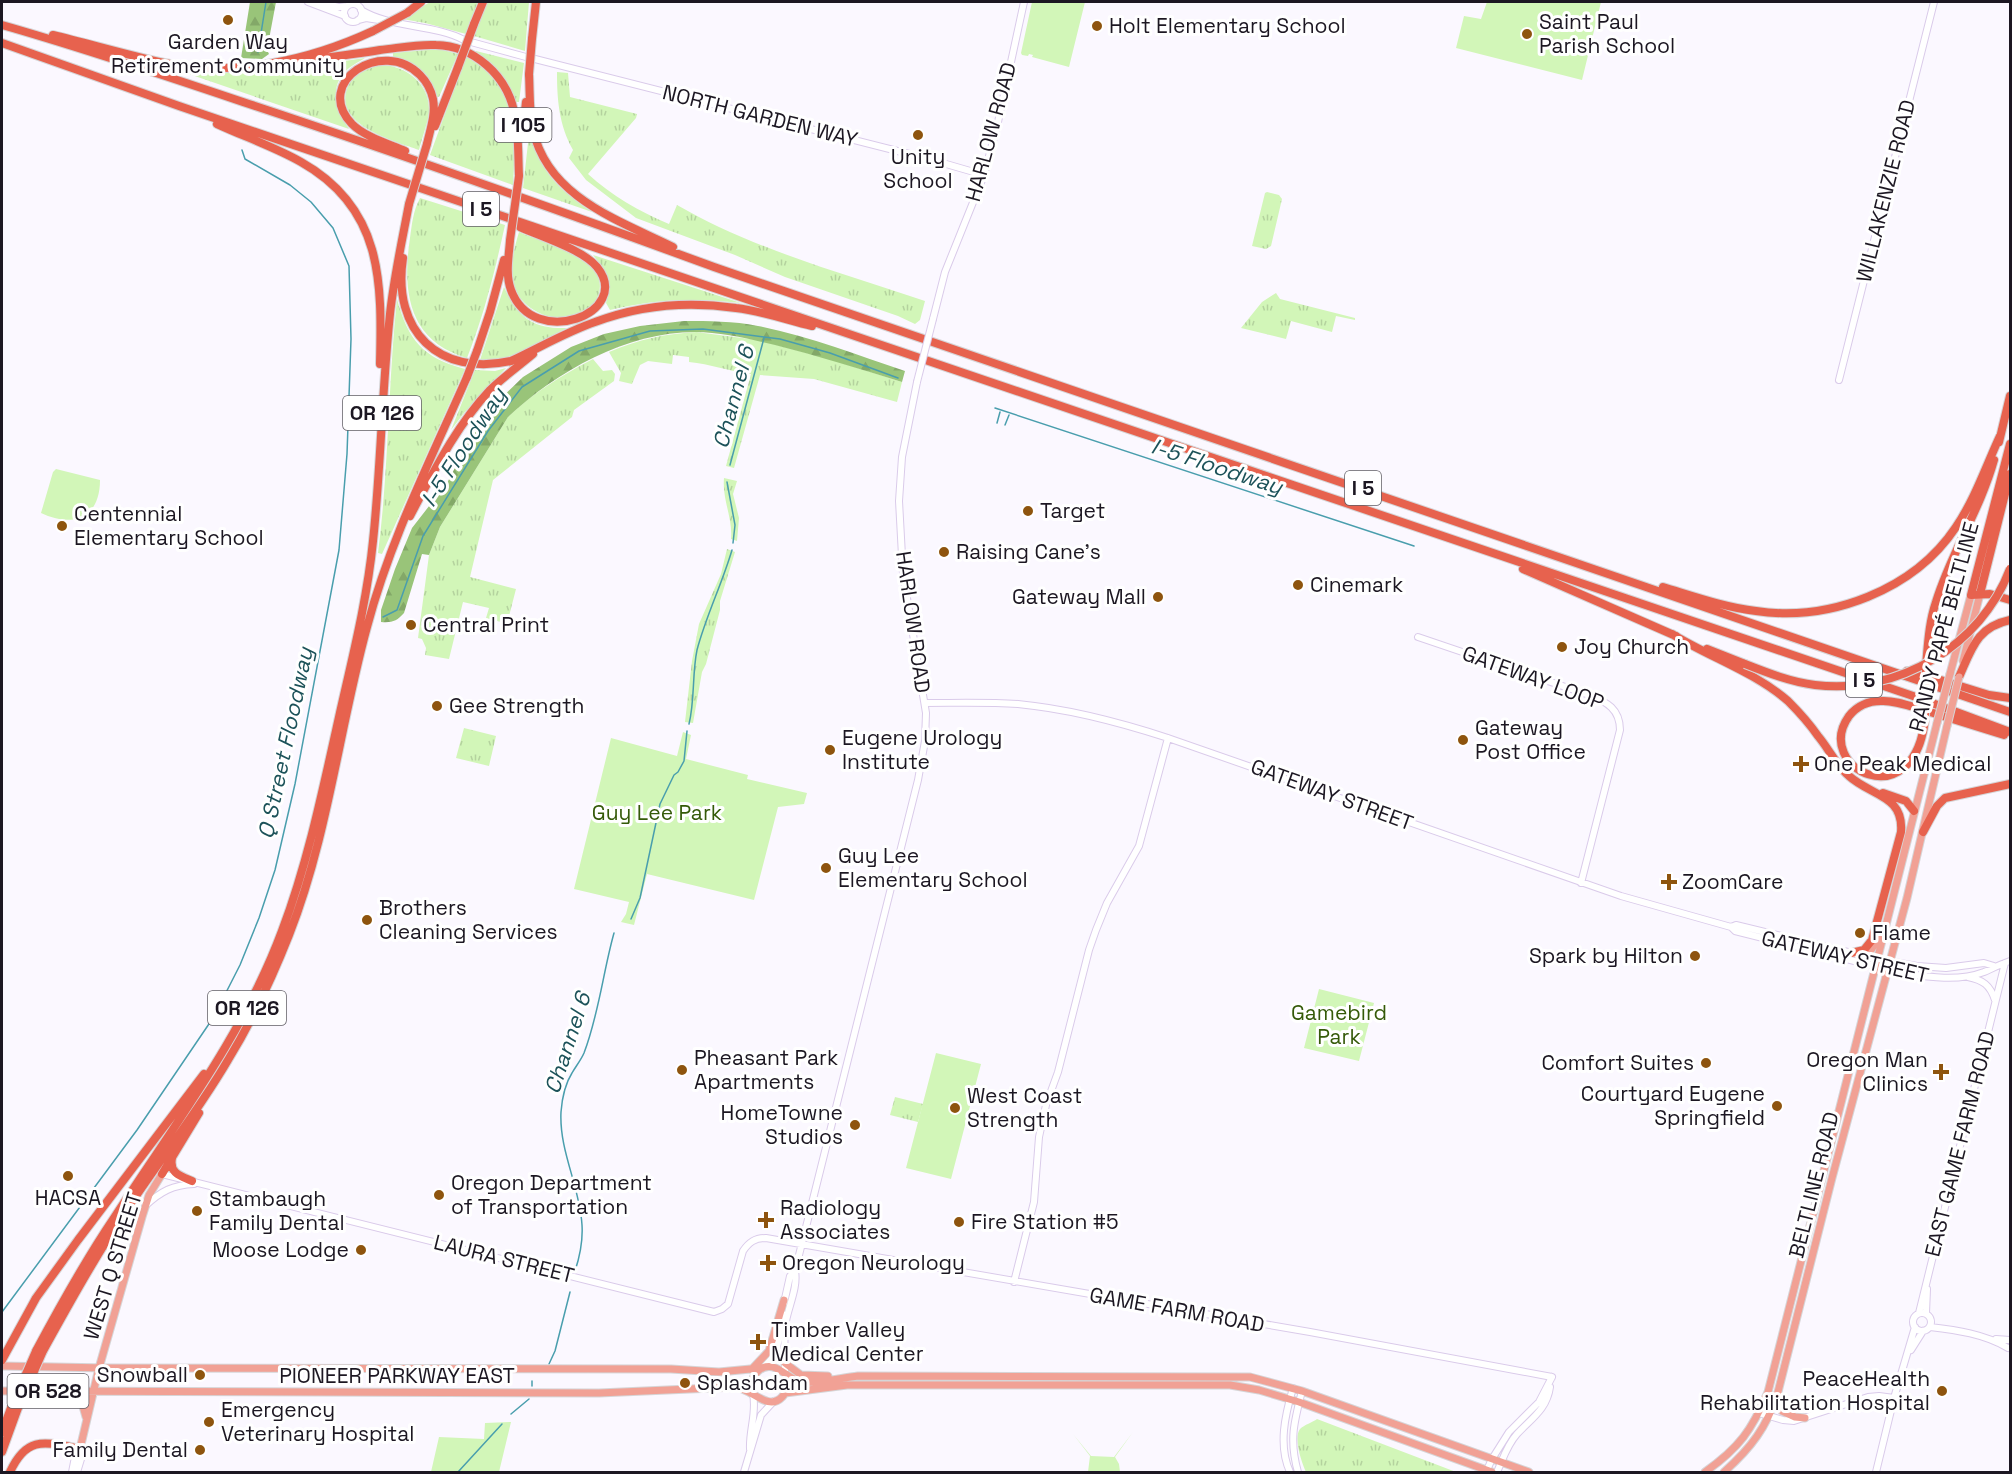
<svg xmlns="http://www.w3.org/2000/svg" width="2012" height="1474" viewBox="0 0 2012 1474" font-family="'Space Grotesk',sans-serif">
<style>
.grass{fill:url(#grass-tufts)}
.forest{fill:url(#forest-firs)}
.park{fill:#d2f6b8}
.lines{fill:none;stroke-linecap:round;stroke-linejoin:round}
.stream{stroke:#499ead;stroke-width:1.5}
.secondary-casing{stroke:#dacbea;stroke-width:8}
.primary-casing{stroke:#d6d5d7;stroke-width:9}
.highway-casing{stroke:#d6d5d7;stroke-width:10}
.secondary{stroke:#fff;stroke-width:6}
.primary{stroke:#f1a195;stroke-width:7}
.highway{stroke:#e7624e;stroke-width:8}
.secondary-bridge-casing{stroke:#dacbea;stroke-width:8;stroke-linecap:butt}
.primary-bridge-casing{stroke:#d6d5d7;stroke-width:9;stroke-linecap:butt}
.highway-bridge-casing{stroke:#d6d5d7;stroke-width:10;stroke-linecap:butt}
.secondary-bridge{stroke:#fff;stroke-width:6}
.primary-bridge{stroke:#f1a195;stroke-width:7}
.highway-bridge{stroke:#e7624e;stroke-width:8}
.poi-dot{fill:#8e540e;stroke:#fff;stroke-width:2}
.labels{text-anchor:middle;stroke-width:6;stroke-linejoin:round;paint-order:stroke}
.shield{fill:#fff;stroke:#605d64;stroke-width:1.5}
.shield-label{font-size:20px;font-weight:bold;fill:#1c1722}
.poi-label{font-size:21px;fill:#1c1722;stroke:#fff;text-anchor:start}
.street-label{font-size:21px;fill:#1c1722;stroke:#fff}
.park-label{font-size:21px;fill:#355a09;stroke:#fff}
.water-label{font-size:22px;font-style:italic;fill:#1c5259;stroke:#fff}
</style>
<defs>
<pattern id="grass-tufts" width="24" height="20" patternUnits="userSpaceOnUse" patternTransform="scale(1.5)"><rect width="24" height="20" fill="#d2f6b8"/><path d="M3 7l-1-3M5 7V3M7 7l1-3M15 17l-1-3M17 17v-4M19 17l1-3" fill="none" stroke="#b4d29e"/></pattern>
<pattern id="forest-firs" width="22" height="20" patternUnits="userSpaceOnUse" patternTransform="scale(1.5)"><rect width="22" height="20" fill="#99c479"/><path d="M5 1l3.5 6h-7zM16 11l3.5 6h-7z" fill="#83a868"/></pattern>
</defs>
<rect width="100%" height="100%" fill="#fbf8ff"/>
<path class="grass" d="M430 2H478L466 34 425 23 402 19Z
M487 2H529L525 51 474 36Z
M426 50H443L458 54 439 97H437C428 75 417 61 393 57V53Z
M476 51 524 63 519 102H516C507 79 496 65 475 53Z
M466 56C473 61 482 66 489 72 518 99 515 150 513 185L430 155Z
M365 58C359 62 350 66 345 72 328 89 338 112 349 129L183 72C245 76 305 67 365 58Z
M380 65C406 65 431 84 429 113 427 125 422 138 419 150 394 141 334 125 347 89 352 74 367 69 380 65Z
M557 72 568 73 570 97 637 114 636 118 588 174C611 195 640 212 669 224L677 205C753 249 842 273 925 301L920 320 915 324 898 316 785 277 735 255 636 218 586 180 569 158 573 150C559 125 557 100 557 72Z
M529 134C542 173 558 189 592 212L523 188Z
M1267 192 1279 195 1282 199 1271 246 1266 249 1252 246 1265 193Z
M420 198 505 225C495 271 484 315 467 358 408 341 402 291 410 238 412 224 413 211 420 198Z
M519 232C540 241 573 250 590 265 608 282 600 306 578 316 569 320 556 319 547 316 505 301 508 268 519 232Z
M593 255 741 303C692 298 658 299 610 310L606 303C612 283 606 271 593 255Z
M504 287C518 318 533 329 567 328 541 341 510 364 480 360Z
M1276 293 1280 299 1355 318V320L1336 316 1332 332 1291 321 1286 339 1241 328 1262 302Z
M397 299C408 340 423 358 465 369L382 554 378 553C389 468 388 383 397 299Z
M696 332 758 340 829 359 902 382 897 402 814 379 760 375 734 468 726 466 751 374C729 371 710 364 689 362V357L673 355 672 364 648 361 640 365 632 384 619 381 621 373 609 352C640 339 663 334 696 332Z
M593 359 603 371 612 370 615 374 614 381 574 410 572 417 493 480 470 577 516 589 508 620 505 623 486 618 489 608 463 602 449 659 425 655 426 648 422 639 418 638 429 555 440 527 508 417C533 393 562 375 593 359Z
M506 368 464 413 451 430 475 370 495 371Z
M724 478 737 481 733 494 739 518 737 541 731 539C733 518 722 500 724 478Z
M727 549 735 552 720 601V610L706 664 702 672 693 723 685 722 692 661 699 624 721 574Z
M464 728 496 736 489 766 456 758Z
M895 1097 923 1104 918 1122 890 1115Z
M1317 1419 1456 1472H1306C1302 1463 1293 1438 1300 1429 1304 1425 1313 1422 1317 1419Z"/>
<path class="forest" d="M250 2H276L267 50 269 54 262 59 241 58Z
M684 321C709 321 733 321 758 326 808 336 857 355 905 371L902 382C860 369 818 356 775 345 750 339 721 332 695 332 627 332 557 371 508 417L440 527 429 555 422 554 404 613C397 621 392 623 381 622V610L395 569 412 528 447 483 468 443 494 405 523 377 571 347 604 334 640 326Z"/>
<path class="park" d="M1032 2H1085L1069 67 1032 57 1033 55 1029 54 1028 56 1022 55 1021 53Z
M1487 2H1601L1582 80 1456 48 1464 16 1481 19Z
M56 469 100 480C100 519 72 528 41 513L53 472Z
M683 732 691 735 686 759 748 775 747 779 807 793 804 804 778 807 754 900 647 874 634 925 621 922 626 914 629 902 574 889 611 738 677 756Z
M1319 989 1374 1003 1359 1061 1304 1048Z
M936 1053 981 1064 951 1179 906 1168Z
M511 1422 499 1472H431L439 1437 484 1439 485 1423Z
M1133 1432 1115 1457 1119 1464 1120 1472H1088L1090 1456 1073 1434 1091 1456 1114 1457Z"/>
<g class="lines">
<path class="stream" d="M258 52 266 2
M995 408 1414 546
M997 423 1000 412
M1005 425 1009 415
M730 465 764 338
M727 482 735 525 733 543
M383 617 397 610 423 536 488 431 522 387 579 351 650 331 703 329 780 339 830 353 898 378
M689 724C695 700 692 674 697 650 706 616 722 584 732 550
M631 919 640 898 660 804 674 775 678 772 684 761 687 731
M575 1271C580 1256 583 1241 582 1225 580 1187 559 1151 561 1112 562 1099 565 1084 572 1073 576 1066 581 1060 584 1053 599 1014 603 972 614 933
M2 1312 137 1130 213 1018 240 965 259 918 275 870 295 784 339 550 347 454 351 339 349 266 333 228 311 202 290 185 245 159 242 150
M549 1364 555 1351 570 1292
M532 1386V1381
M511 1414 529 1399
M458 1472 502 1424"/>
<defs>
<path id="secondary" d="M308 2 345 16
M321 3 339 7 347 6
M344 13a9 9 0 1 1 18 0a9 9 0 1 1-18 0Z
M361 10C390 28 434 24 464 40
M358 20 366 18 379 20
M471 42 526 57
M535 59 929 159 984 175
M933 319 945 272 984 175 998 122 1024 2
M1839 380 1934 2
M1418 637 1589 695C1607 702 1620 709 1620 730L1581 883
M925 703C956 703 987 702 1018 704 1070 709 1119 722 1168 738L1621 896 1731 927 1736 925 1877 959 1917 966 1946 968 1984 963 1994 966
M1731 927 1735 931 1902 973C1928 977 1958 982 1984 972 1993 968 2001 964 2010 961
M1968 977C1983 980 1990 985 1995 1000
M162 1174 714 1312 722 1309 728 1304 743 1251C749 1242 755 1238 766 1238L1310 1332 1552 1377
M145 1206C161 1191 173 1185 194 1184
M1014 1282 1034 1202 1039 1137 1046 1105 1058 1072 1089 950 1096 930 1107 903 1139 846 1168 738
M784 1303 790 1276 795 1271
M1913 1322a9 9 0 1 1 18 0a9 9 0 1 1-18 0Z
M1919 1313 2005 963
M1926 1313 1927 1289
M1930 1327C1956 1330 1985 1334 2008 1348
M1996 1339 2010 1340
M1911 1350 1923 1331
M764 1367 776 1354 783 1314
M785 1373C785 1356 783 1339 786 1321 789 1305 798 1287 795 1271L918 780 925 741 926 713 903 574 899 501 902 457 917 382
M1759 1413 1783 1420 1794 1421 1868 1397 1879 1396 1894 1398
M750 1449C749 1430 757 1413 753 1394
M72 1472 75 1457 79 1453
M77 1472 81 1459 79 1453
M744 1472 761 1415 774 1401
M1290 1472C1278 1446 1285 1415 1293 1388
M1298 1472C1289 1441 1294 1422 1302 1391
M1486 1472 1492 1459 1509 1432 1539 1402 1552 1377
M1497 1472C1503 1459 1507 1445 1517 1434 1532 1418 1547 1409 1550 1387
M1876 1472 1894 1398 1915 1327"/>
<path id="primary" d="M1963 661 1980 594
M1950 674 1971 595
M1861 955 1871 950 1879 938
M785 1363 801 1375 828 1376
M2 1366 107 1368 671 1369 719 1372 761 1368
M752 1369 769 1351 784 1300
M2 1391 599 1393 735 1387C751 1388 768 1412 782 1397 789 1390 788 1382 786 1374
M68 1391 81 1399 86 1417
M752 1393C751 1385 751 1377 758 1371 774 1357 786 1379 801 1382 819 1384 840 1378 858 1376L1250 1377 1302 1391 1529 1472
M785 1393 847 1385H1230L1259 1390 1299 1402 1492 1472
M1778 1397 1782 1411 1795 1417 1805 1418
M79 1453 99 1368 142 1217 149 1195 162 1174
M1705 1472C1739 1448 1752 1430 1768 1392L1937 723
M1724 1472C1751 1448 1767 1427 1778 1392L1832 1178 1907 898 1947 726"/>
<path id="highway" d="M407 13 421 2
M474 24 483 2
M2 25C83 48 163 75 243 102 401 154 558 210 714 267L2010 712
M53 35C90 44 127 55 164 63 235 77 308 61 373 31
M532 39 536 2
M2 43 179 106 1916 697 2010 732
M307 60C331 57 356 54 380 50 399 48 417 44 436 45 474 46 506 75 514 111 519 132 518 155 519 176
M529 74C530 93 529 112 533 130 548 197 618 220 673 247
M217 124C245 137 275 147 301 162 383 208 382 282 380 364
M435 126 458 67
M522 137 526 102
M405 151C389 144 365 137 352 124 312 82 383 37 420 75 426 81 431 90 433 99 436 114 430 130 427 144
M510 240C509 256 505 274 511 290 533 351 634 313 597 267 582 249 542 237 520 227
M403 258C392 331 439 377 511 361 539 348 566 332 595 322 640 305 688 301 736 308 762 311 787 320 812 326
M477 351 490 312 504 260
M1999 442 2010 396
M2010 444 1971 595 1990 594 2010 600
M410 516C433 473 456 426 490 390 503 377 519 366 533 354
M1523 569 1676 636
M1663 587C1693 596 1724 607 1756 611 1830 622 1914 590 1956 527 1975 499 1986 466 2000 436
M1980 594 2010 474
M1672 634C1709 657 1755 672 1788 701 1799 712 1809 723 1818 736 1829 749 1836 765 1849 776 1871 796 1904 795 1901 832L1872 940 1864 950 1851 953
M1707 649 1745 664
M1926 666C1928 644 1929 622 1936 602 1951 553 1980 510 1994 460
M1907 671 1915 672 1989 695 2010 698
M1959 677C1972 648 1977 627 2010 620
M1925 719C1914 819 1812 768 1849 716 1857 706 1869 701 1881 701 1897 700 1914 708 1930 712 1955 720 1979 727 2004 735
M1883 793 1906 801 1914 811
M1923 832 1937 806 1945 798 2010 784
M172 1158C169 1173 180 1176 192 1181
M162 1174 199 1113
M36 1351C60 1306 85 1261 114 1218 174 1125 243 1036 282 931 308 862 323 789 339 717 352 659 367 601 373 541 381 466 382 389 390 314 394 277 402 241 409 204
M43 1351C69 1304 95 1257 125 1212 159 1161 197 1113 228 1060 252 1021 272 978 289 935 328 836 339 729 367 627 390 540 431 459 467 377
M2 1360 36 1298 78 1240 204 1074
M2 1432 11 1408
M2 1452 18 1408
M10 1472C27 1435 45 1442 80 1449"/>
</defs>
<use href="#secondary" class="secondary-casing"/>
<use href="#primary" class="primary-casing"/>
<use href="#highway" class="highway-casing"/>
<use href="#secondary" class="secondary"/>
<use href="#primary" class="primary"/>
<use href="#highway" class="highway"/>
<defs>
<path id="secondary-bridge" d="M917 382 933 319"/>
<path id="primary-bridge" d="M1937 723 1950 674
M1947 726 1959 677"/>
<path id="highway-bridge" d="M373 31 407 13
M458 67 474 24
M529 74 532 39
M409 204 427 144
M510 240 519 176
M467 377 477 351
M1745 664C1768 673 1791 682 1815 685 1898 695 1981 646 2010 569
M1925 719 1926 666
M11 1408 36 1351
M18 1408 43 1351"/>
</defs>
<use href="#secondary-bridge" class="secondary-bridge-casing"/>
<use href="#primary-bridge" class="primary-bridge-casing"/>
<use href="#highway-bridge" class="highway-bridge-casing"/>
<use href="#secondary-bridge" class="secondary-bridge"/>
<use href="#primary-bridge" class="primary-bridge"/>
<use href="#highway-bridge" class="highway-bridge"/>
</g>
<g class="poi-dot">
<circle cx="228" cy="20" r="6"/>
<circle cx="1097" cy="26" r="6"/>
<circle cx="1527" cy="34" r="6"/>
<circle cx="918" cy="135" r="6"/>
<circle cx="1028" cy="511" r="6"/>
<circle cx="62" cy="526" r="6"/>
<circle cx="944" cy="552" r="6"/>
<circle cx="1298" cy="585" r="6"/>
<circle cx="1158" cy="597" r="6"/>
<circle cx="411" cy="625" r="6"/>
<circle cx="1562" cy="647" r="6"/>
<circle cx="437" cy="706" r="6"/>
<circle cx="1463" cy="740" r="6"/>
<circle cx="830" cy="750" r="6"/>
<path d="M1798 755h6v6h6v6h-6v6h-6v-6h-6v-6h6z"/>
<circle cx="826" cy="868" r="6"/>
<path d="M1666 873h6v6h6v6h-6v6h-6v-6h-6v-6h6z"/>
<circle cx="367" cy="920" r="6"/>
<circle cx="1860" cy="933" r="6"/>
<circle cx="1695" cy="956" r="6"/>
<circle cx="1706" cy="1063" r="6"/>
<circle cx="682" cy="1070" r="6"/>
<path d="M1938 1063h6v6h6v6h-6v6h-6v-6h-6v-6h6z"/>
<circle cx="1777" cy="1106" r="6"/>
<circle cx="955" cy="1108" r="6"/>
<circle cx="855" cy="1125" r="6"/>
<circle cx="68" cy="1176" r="6"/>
<circle cx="439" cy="1195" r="6"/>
<circle cx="197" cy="1211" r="6"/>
<path d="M763 1211h6v6h6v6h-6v6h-6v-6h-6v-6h6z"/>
<circle cx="959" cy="1222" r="6"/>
<circle cx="361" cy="1250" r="6"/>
<path d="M765 1254h6v6h6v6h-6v6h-6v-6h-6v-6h6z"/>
<path d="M755 1333h6v6h6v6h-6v6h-6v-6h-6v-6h6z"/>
<circle cx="200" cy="1375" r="6"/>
<circle cx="685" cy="1383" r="6"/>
<circle cx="1942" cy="1391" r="6"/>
<circle cx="209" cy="1422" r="6"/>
<circle cx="200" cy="1450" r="6"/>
</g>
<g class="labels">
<g class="shield">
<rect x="494.5" y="108" width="57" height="34" rx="4.5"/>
<rect x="463" y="192" width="36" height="34" rx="4.5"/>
<rect x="343" y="396" width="78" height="34" rx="4.5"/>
<rect x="1345" y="471" width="36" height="34" rx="4.5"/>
<rect x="1846" y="663" width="36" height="34" rx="4.5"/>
<rect x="208" y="991" width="78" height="34" rx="4.5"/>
<rect x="7.5" y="1374" width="81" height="34" rx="4.5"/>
</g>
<g class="shield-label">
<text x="523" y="132">I 105</text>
<text x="481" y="216">I 5</text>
<text x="382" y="420">OR 126</text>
<text x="1363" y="495">I 5</text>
<text x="1864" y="687">I 5</text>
<text x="247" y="1015">OR 126</text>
<text x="48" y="1398">OR 528</text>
</g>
<g class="poi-label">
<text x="1539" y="29">Saint Paul<tspan x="1539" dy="24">Parish School</tspan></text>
<text x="1109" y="33">Holt Elementary School</text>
<text x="228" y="49" text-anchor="middle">Garden Way<tspan x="228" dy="24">Retirement Community</tspan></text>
<text x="918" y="164" text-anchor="middle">Unity<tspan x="918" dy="24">School</tspan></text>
<text x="1040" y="518">Target</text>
<text x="74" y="521">Centennial<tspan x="74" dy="24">Elementary School</tspan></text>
<text x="956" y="559">Raising Cane's</text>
<text x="1310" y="592">Cinemark</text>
<text x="1146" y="604" text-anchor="end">Gateway Mall</text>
<text x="423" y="632">Central Print</text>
<text x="1574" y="654">Joy Church</text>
<text x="449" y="713">Gee Strength</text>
<text x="1475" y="735">Gateway<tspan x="1475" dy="24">Post Office</tspan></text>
<text x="842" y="745">Eugene Urology<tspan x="842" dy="24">Institute</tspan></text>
<text x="1814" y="771">One Peak Medical</text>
<text x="838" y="863">Guy Lee<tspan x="838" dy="24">Elementary School</tspan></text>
<text x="1682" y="889">ZoomCare</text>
<text x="379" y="915">Brothers<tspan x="379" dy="24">Cleaning Services</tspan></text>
<text x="1872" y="940">Flame</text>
<text x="1683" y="963" text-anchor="end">Spark by Hilton</text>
<text x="694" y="1065">Pheasant Park<tspan x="694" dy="24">Apartments</tspan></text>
<text x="1928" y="1067" text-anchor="end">Oregon Man<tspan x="1928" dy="24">Clinics</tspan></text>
<text x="1694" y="1070" text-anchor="end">Comfort Suites</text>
<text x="1765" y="1101" text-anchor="end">Courtyard Eugene<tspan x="1765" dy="24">Springfield</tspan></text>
<text x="967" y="1103">West Coast<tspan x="967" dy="24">Strength</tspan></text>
<text x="843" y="1120" text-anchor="end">HomeTowne<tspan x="843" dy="24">Studios</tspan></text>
<text x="451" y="1190">Oregon Department<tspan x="451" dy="24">of Transportation</tspan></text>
<text x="68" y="1205" text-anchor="middle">HACSA</text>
<text x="209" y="1206">Stambaugh<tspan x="209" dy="24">Family Dental</tspan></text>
<text x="780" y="1215">Radiology<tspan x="780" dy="24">Associates</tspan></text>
<text x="971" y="1229">Fire Station #5</text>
<text x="349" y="1257" text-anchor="end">Moose Lodge</text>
<text x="782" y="1270">Oregon Neurology</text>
<text x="771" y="1337">Timber Valley<tspan x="771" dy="24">Medical Center</tspan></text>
<text x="188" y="1382" text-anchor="end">Snowball</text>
<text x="1930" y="1386" text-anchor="end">PeaceHealth<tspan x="1930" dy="24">Rehabilitation Hospital</tspan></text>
<text x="697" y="1390">Splashdam</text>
<text x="221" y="1417">Emergency<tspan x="221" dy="24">Veterinary Hospital</tspan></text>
<text x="188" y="1457" text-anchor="end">Family Dental</text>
</g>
<g class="street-label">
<text transform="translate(760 116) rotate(14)" y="7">NORTH GARDEN WAY</text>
<text transform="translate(991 132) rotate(-75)" y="7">HARLOW ROAD</text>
<text transform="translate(1886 191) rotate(-76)" y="7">WILLAKENZIE ROAD</text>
<text transform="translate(913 622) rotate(82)" y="7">HARLOW ROAD</text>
<text transform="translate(1944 627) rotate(-75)" y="7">RANDY PAPÉ BELTLINE</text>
<text transform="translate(1533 678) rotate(20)" y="7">GATEWAY LOOP</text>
<text transform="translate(1332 795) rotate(20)" y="7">GATEWAY STREET</text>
<text transform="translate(1845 957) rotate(13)" y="7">GATEWAY STREET</text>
<text transform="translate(1960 1144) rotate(-76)" y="7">EAST GAME FARM ROAD</text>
<text transform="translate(1814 1185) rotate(-76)" y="7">BELTLINE ROAD</text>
<text transform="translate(504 1259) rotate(14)" y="7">LAURA STREET</text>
<text transform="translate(113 1266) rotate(-73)" y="7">WEST Q STREET</text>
<text transform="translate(1177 1310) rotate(10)" y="7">GAME FARM ROAD</text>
<text x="397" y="1383">PIONEER PARKWAY EAST</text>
</g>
<g class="park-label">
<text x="657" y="820">Guy Lee Park</text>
<text x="1339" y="1020">Gamebird<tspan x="1339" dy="24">Park</tspan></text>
</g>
<g class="water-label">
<text transform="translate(733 397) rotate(-75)" y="8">Channel 6</text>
<text transform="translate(463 447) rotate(-57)" y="8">I-5 Floodway</text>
<text transform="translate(1217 466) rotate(18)" y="8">I-5 Floodway</text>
<text transform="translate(285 743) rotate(-78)" y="8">Q Street Floodway</text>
<text transform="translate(567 1043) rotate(-72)" y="8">Channel 6</text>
</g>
</g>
<rect width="2012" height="1474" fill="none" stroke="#1c1722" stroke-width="6"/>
</svg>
